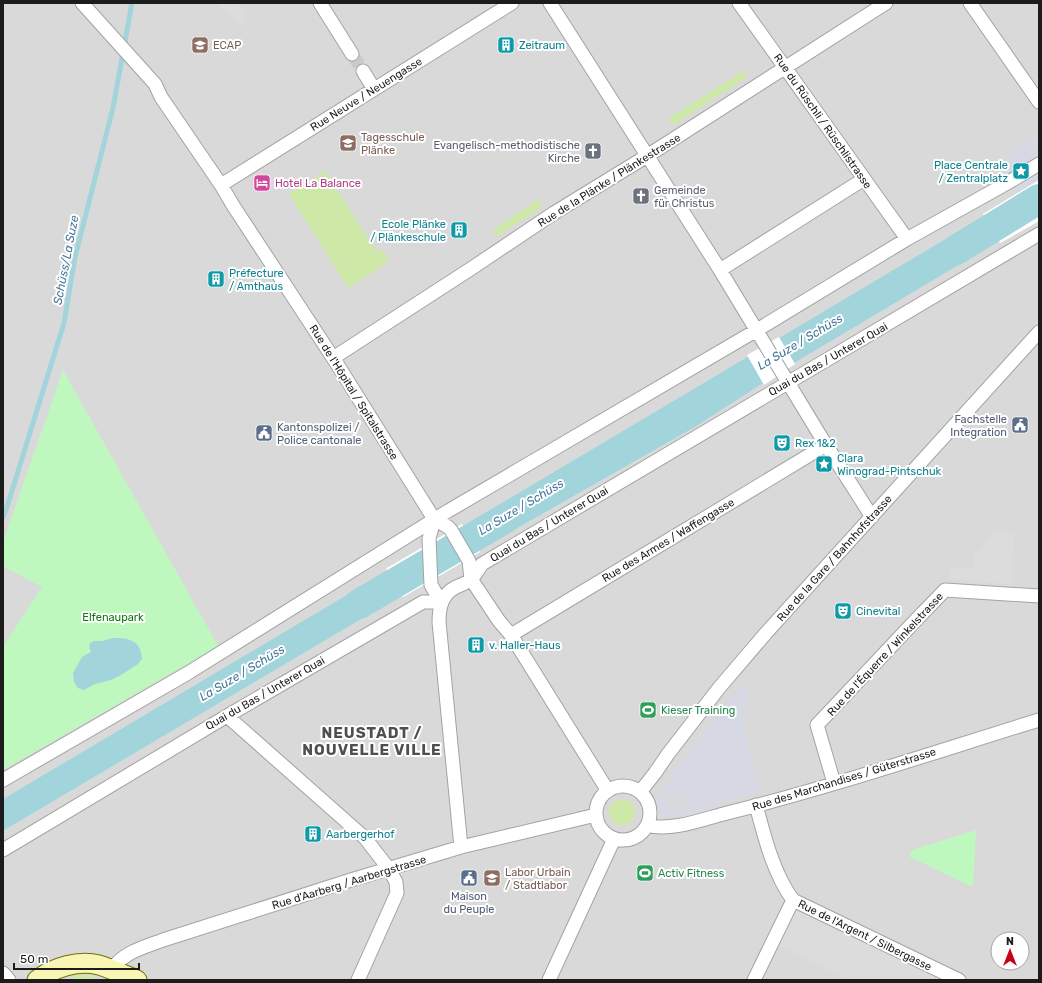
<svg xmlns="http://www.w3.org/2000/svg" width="1042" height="983" viewBox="0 0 1042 983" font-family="Rubik,sans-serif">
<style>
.residential{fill:#dad9d9;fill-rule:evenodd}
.grass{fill:#cee8a8}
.park{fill:#bff8be}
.parking{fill:#dcdcdc}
.plaza{fill:#d6d8e3;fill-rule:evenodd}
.water{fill:#a2d4db}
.pier{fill:#fff}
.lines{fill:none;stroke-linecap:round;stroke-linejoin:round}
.stream{stroke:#a2d4db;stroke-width:5}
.river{stroke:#a2d4db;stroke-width:30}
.street-tunnel{stroke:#cec9c4;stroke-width:13;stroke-dasharray:13 6;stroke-linecap:butt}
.street-casing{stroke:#a3a3a3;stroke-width:15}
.secondary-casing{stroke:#707006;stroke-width:21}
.street{stroke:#fff;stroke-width:13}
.secondary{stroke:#f8f5b5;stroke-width:19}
.labels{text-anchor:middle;stroke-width:4;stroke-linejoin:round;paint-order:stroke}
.education-label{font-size:11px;fill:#785e54;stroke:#fff;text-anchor:start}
.culture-label{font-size:11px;fill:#0d838f;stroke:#fff;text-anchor:start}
.street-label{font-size:11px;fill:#1c1c1c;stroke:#fff}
.worship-label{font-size:11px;fill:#5b616d;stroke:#fff;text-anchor:end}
.hotel-label{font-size:11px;fill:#b23c85;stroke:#fff;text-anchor:start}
.service-label{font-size:11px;fill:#4e5e75;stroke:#fff;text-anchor:end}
.park-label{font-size:11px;fill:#0e780c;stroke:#fff}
.leisure-label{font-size:11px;fill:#27864d;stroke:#fff;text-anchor:start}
.water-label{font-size:12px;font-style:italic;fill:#44789b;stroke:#fff}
.district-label{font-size:15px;font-weight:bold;letter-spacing:1px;fill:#4f4f4f;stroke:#fff}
</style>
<rect width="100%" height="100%" fill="#eee8e2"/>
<path class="residential" d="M3 3H1039V136L997 161 1016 194 983 214 984 216 463 526 462 524 386 568 387 571 3 799Z
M1039 221V980H3V831L402 595 403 597 431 581 480 552 479 550 695 427 796 362 999 241 1001 243ZM998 939H1022V963H998Z"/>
<path class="grass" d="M743 71 747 77 673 125 669 118Z
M325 171 377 252 382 249 389 260 384 263 385 264 348 288 289 194Z
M539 199 541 208 497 236 493 230Z
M609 812a13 13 0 1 1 26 0a13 13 0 1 1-26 0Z
M88 972 94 976 95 980H73L71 974Z"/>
<path class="park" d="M63 370 218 646 3 770V647L42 587 3 566V542Z
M976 830 973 887 910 857V853L912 850Z"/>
<path class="parking" d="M217 3H240L246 19 240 25Z
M995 532 1014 533 1011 584 949 579V568L973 569 974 556Z
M793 906 942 980H850L775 944Z"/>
<path class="plaza" d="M1039 136V187L1031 186 1016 194 997 161Z
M741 685 749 692 743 726 762 791 679 816H668L660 814 657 806V800L667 783ZM675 792 682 793 687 799 686 806 682 811 673 810 668 805V799L670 796Z"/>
<path class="water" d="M984 216 999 241 796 362 695 427 479 550 463 526Z
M387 571 402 595 3 831V799Z
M113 638C129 638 141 640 142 659L138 664 121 675 111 680 95 684 84 690 78 688 74 682 73 673 82 657 91 652 89 647 90 643 94 641H102Z"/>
<path class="pier" d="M1039 180V221L1000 243 983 214Z
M779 337 795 364 764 385 747 355Z
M462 524 480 552 403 597 386 569Z"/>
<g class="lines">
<path class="stream" d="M3 517 7 507 64 323 75 257 113 108 132 3"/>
<path class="river" d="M956 250 1039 199
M359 604 506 518"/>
<path class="street-tunnel" d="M352 54 363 71"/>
<defs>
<path id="street" d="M82 3 155 84 161 97 221 185 234 207 339 367 434 519 448 527 451 530 469 561 471 579 499 621 511 635 608 791
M320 3 352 54
M550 3 720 270 821 437 872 517
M739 3 907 239
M970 3 1039 102
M363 71 374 89
M221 185 512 3
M720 270 864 179
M333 358 472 268 554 213 647 156 886 3
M434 519 429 539 431 585 441 602
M511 635 826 445
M227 716 365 838 389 869 396 882 397 893 358 980
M3 780 188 673 448 511 757 330 907 239 1009 182 1039 164
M834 783 817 725 914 622 945 590 1039 596
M596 813a27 27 0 1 1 54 0a27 27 0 1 1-54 0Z
M640 792 655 773 668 754 719 688 766 633 1039 332
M756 805C764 836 774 875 793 900L959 980
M647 825C670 832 704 819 727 813 832 787 935 752 1039 720
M461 847 439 622C439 607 442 594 456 587 461 585 467 583 471 579 475 576 479 568 482 564L1039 234
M3 850 227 716 423 602H441
M112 969C124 952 144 947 163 940L351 880 461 847 596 815
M3 973 9 980
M549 980 614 839
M754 980 793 900"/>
<path id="secondary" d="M37 980C54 967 78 960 99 965 112 969 124 975 137 980"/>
</defs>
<use href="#street" class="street-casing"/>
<use href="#secondary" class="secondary-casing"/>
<use href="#street" class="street"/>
<use href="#secondary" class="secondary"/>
</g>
<defs>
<symbol id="school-square" viewBox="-11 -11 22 22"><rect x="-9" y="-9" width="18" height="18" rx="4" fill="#8d6e63" stroke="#fff"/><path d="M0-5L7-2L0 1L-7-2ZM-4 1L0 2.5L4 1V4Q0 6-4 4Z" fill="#fff"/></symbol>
<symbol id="building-square" viewBox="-11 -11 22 22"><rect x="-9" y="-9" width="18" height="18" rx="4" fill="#0f9aa8" stroke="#fff"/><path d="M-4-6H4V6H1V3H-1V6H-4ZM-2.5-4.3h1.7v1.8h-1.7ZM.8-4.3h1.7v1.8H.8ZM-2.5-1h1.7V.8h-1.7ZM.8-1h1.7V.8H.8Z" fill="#fff"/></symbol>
<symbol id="church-square" viewBox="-11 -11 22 22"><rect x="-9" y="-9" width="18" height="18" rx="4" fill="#6b7280" stroke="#fff"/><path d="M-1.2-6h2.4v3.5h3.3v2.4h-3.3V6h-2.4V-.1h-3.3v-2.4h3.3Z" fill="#fff"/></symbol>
<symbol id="sight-square" viewBox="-11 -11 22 22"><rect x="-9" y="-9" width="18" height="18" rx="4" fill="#0f9aa8" stroke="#fff"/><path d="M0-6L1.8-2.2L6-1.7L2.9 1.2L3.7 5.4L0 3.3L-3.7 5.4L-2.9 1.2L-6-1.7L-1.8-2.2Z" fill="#fff"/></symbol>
<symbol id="hotel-square" viewBox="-11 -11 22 22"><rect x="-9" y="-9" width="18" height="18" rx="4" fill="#d1479c" stroke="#fff"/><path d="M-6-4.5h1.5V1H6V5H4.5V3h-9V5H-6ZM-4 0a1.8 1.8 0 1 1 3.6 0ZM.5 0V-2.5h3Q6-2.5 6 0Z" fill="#fff"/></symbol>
<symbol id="civic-square" viewBox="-11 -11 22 22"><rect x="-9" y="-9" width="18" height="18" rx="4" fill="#5c6f8a" stroke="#fff"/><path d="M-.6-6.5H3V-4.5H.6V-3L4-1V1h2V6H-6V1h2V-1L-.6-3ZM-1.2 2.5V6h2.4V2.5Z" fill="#fff"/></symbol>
<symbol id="theatre-square" viewBox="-11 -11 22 22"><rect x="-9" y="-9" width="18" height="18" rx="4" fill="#0f9aa8" stroke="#fff"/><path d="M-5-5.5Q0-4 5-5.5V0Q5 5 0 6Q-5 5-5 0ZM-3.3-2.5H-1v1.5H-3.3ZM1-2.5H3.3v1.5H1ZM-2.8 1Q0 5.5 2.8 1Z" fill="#fff"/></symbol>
<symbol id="stadium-square" viewBox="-11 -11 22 22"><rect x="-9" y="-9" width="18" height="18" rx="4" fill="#2e9e5b" stroke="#fff"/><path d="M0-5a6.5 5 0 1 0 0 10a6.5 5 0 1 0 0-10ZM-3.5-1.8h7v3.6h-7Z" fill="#fff"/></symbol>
<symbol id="university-square" viewBox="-11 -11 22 22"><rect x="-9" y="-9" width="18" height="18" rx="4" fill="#8d6e63" stroke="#fff"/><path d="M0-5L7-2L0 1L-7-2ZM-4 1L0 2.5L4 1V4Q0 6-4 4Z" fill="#fff"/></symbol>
</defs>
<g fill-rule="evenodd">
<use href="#school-square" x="190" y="35" width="20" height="20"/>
<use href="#building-square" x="496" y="35" width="20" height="20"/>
<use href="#school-square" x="338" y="133" width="20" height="20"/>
<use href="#church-square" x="583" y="141" width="20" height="20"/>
<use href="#sight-square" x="1011" y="161" width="20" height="20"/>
<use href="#hotel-square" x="252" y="173" width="20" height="20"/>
<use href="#church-square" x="631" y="186" width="20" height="20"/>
<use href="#building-square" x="449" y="220" width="20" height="20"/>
<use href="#building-square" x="206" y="269" width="20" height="20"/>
<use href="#civic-square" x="1010" y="415" width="20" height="20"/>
<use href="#civic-square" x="254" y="423" width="20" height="20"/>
<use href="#theatre-square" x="772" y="433" width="20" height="20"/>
<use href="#sight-square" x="814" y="454" width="20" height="20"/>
<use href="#theatre-square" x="833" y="601" width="20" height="20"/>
<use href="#building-square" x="466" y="635" width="20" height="20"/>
<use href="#stadium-square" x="638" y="700" width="20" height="20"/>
<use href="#building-square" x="303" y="824" width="20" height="20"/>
<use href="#stadium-square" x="635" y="863" width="20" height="20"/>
<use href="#civic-square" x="459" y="868" width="20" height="20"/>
<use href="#university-square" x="482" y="868" width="20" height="20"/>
</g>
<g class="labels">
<g class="education-label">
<text x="213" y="49">ECAP</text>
<text x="361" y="141">Tagesschule<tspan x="361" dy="13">Plänke</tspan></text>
<text x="505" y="876">Labor Urbain<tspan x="505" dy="13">/ Stadtlabor</tspan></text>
</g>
<g class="culture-label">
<text x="519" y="49">Zeitraum</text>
<text x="1008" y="169" text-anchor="end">Place Centrale<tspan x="1008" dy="13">/ Zentralplatz</tspan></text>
<text x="446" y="228" text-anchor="end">Ecole Plänke<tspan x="446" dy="13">/ Plänkeschule</tspan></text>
<text x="229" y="277">Préfecture<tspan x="229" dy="13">/ Amthaus</tspan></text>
<text x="795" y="447">Rex 1&amp;2</text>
<text x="837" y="462">Clara<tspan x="837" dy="13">Winograd-Pintschuk</tspan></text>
<text x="856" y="615">Cinevital</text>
<text x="489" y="649">v. Haller-Haus</text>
<text x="326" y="838">Aarbergerhof</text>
</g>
<g class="street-label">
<text transform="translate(366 94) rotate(-32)" y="4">Rue Neuve / Neuengasse</text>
<text transform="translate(823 121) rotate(55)" y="4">Rue du Rüschli / Rüschlistrasse</text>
<text transform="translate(609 180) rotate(-32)" y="4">Rue de la Plänke / Plänkestrasse</text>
<text transform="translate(828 359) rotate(-30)" y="4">Quai du Bas / Unterer Quai</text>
<text transform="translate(354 392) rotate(58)" y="4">Rue de l'Hôpital / Spitalstrasse</text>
<text transform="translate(549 524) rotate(-31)" y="4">Quai du Bas / Unterer Quai</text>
<text transform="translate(668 540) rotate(-31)" y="4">Rue des Armes / Waffengasse</text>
<text transform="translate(834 558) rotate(-48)" y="4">Rue de la Gare / Bahnhofstrasse</text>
<text transform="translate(885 654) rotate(-47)" y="4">Rue de l'Équerre / Winkelstrasse</text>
<text transform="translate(265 693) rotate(-30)" y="4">Quai du Bas / Unterer Quai</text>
<text transform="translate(844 779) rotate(-17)" y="4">Rue des Marchandises / Güterstrasse</text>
<text transform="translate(349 882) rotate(-17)" y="4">Rue d'Aarberg / Aarbergstrasse</text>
<text transform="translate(865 935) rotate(26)" y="4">Rue de l'Argent / Silbergasse</text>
</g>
<g class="worship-label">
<text x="580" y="149">Evangelisch-methodistische<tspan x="580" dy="13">Kirche</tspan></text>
<text x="654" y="194" text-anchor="start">Gemeinde<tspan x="654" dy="13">für Christus</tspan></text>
</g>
<g class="hotel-label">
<text x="275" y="187">Hotel La Balance</text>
</g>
<g class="service-label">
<text x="1007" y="423">Fachstelle<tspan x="1007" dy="13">Integration</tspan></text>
<text x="277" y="431" text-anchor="start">Kantonspolizei /<tspan x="277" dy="13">Police cantonale</tspan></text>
<text x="469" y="900" text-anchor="middle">Maison<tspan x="469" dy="13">du Peuple</tspan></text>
</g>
<g class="park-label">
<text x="113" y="621">Elfenaupark</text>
</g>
<g class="leisure-label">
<text x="661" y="714">Kieser Training</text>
<text x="658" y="877">Activ Fitness</text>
</g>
<g class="water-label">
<text transform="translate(66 260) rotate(-79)" y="4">Schüss/La Suze</text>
<text transform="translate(800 342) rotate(-31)" y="4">La Suze / Schüss</text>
<text transform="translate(521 507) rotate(-31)" y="4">La Suze / Schüss</text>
<text transform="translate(242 673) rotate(-31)" y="4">La Suze / Schüss</text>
</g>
<g class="district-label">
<text x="372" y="738">NEUSTADT /<tspan x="372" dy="17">NOUVELLE VILLE</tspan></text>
</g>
</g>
<rect width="1042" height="983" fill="none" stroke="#1c1c1c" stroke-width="8"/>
<g transform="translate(1010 951)"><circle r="19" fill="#ffffff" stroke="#a4a4a4"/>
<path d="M0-3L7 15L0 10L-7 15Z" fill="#c60217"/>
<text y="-6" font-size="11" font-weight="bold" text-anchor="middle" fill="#1c1c1c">N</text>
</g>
<path d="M14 963v6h125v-6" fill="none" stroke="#1c1c1c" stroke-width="2"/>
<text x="20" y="963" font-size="12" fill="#1c1c1c" stroke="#ffffff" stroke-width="3" paint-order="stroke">50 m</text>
</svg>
